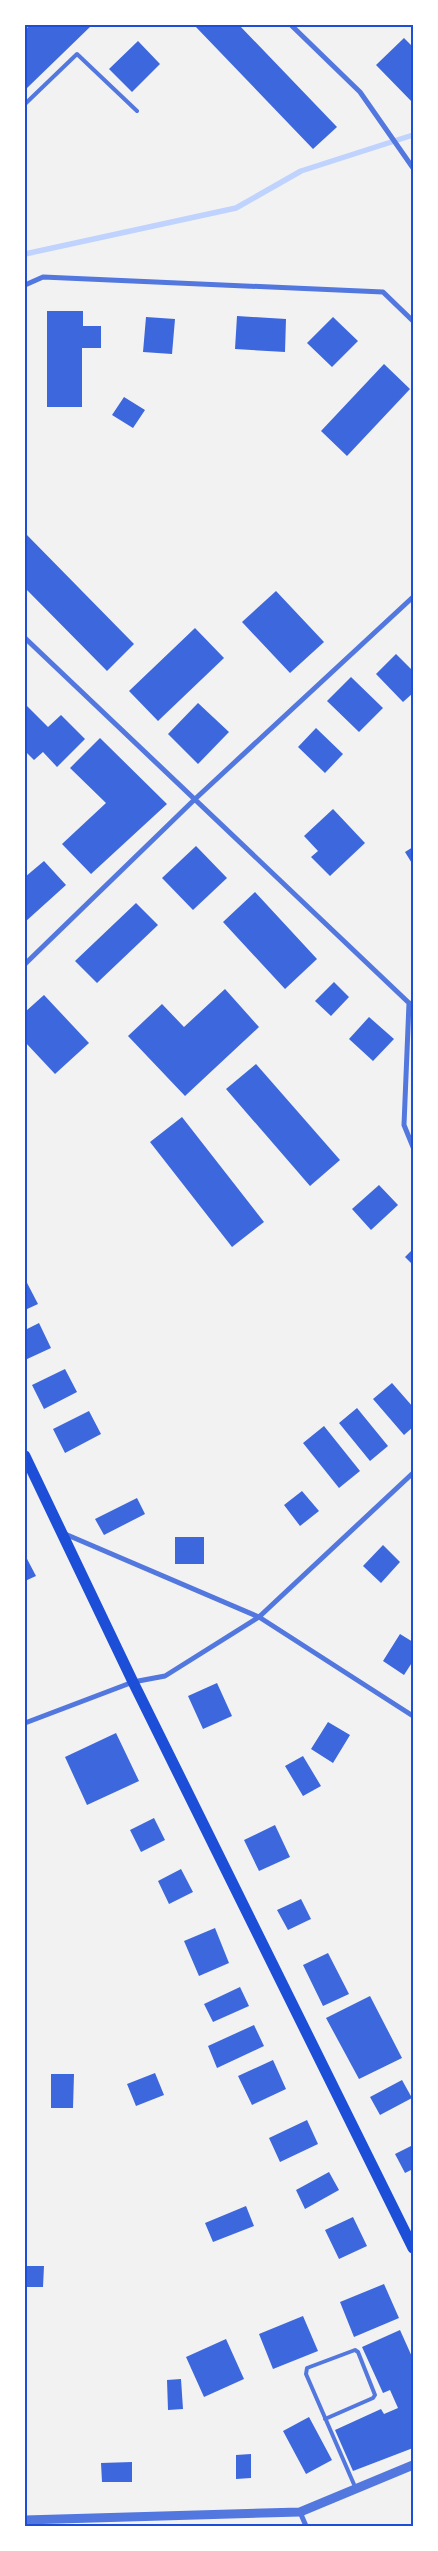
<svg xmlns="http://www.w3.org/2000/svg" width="438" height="2551" viewBox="0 0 438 2551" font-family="Lato,sans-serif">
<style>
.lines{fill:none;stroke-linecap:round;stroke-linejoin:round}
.stream{stroke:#bfd3fe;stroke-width:5.5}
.building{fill:#3d67dc}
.service{stroke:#5277de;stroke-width:4}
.minor{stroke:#5277de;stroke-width:5}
.tertiary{stroke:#5277de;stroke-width:9}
.primary{stroke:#1d4ed8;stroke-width:11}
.neatline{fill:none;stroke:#1d4ed8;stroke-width:2}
</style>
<rect width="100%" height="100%" fill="#f2f2f2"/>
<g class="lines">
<path class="stream" d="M25 254 236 208 301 171 413 135"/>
</g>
<path class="building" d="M30 25H92L25 90V30Z
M194 25H239L337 127 313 149Z
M404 38 413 47V103L376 65Z
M138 41 160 64 132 92 109 69Z
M47 311H83V326H101V348H82V407H47Z
M237 316 286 319 285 352 235 349Z
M146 317 175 319 172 354 143 352Z
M333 317 358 341 332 367 307 343Z
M384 364 410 389 347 456 321 431Z
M124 397 145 410 133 428 112 415Z
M25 533 134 644 107 671 25 588Z
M276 591 324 642 290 673 242 622Z
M195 628 224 658 158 721 129 691Z
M396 654 413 671V693L403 702 376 674Z
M351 677 383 708 359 732 327 701Z
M198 703 229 732 198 764 168 734Z
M25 704 48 727 61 715 85 739 57 767 43 752 34 760 25 751Z
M316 728 343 754 325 773 298 747Z
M100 738 167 804 91 874 62 844 106 803 70 768Z
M333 809 365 843 330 876 311 857 318 851 304 836Z
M196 846 227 878 193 910 162 878Z
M413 847V865L405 852Z
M44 861 66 885 25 922V877Z
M255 892 317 959 285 989 223 922Z
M136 903 158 925 97 983 75 961Z
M334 982 349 997 331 1016 315 1001Z
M225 989 259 1027 185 1096 128 1036 162 1004 184 1027Z
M44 995 89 1043 55 1074 25 1042V1012Z
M369 1017 394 1039 373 1061 349 1039Z
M256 1064 340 1160 310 1186 226 1089Z
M182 1117 264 1222 232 1247 150 1142Z
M379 1185 398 1205 371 1230 352 1209Z
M413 1249V1265L405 1257Z
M25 1279 38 1304 25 1310Z
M39 1323 51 1348 25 1360V1330Z
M65 1369 77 1392 44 1409 32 1385Z
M392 1383 413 1407V1427L404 1435 373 1399Z
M357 1408 388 1446 370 1461 339 1423Z
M89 1411 101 1434 65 1453 53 1429Z
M324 1426 360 1471 339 1488 303 1443Z
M302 1491 319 1511 300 1526 284 1505Z
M137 1498 145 1514 104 1535 95 1519Z
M175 1537H204V1564H175Z
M383 1545 400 1562 381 1583 363 1566Z
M25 1555 36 1576 25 1581Z
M400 1634 413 1642V1661L404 1675 383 1661Z
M217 1683 232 1716 203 1729 188 1696Z
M328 1722 350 1735 333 1763 311 1749Z
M116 1733 139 1781 87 1805 65 1757Z
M303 1756 321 1786 303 1796 285 1766Z
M154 1818 165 1840 141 1852 130 1830Z
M275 1825 290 1857 259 1871 244 1840Z
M181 1869 193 1892 169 1904 158 1881Z
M301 1899 311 1919 288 1930 277 1910Z
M215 1928 229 1963 199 1976 184 1941Z
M328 1953 349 1994 323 2006 303 1965Z
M240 1987 249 2006 213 2022 204 2004Z
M370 1996 402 2058 359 2079 326 2018Z
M254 2025 264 2046 217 2068 208 2046Z
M273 2060 286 2089 252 2105 238 2076Z
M155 2073 164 2095 136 2106 127 2084Z
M51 2074H74L73 2108H51Z
M402 2080 412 2098 380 2115 370 2097Z
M307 2120 318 2144 280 2162 269 2138Z
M413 2145V2169L405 2173 395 2154Z
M329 2172 339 2190 305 2209 296 2190Z
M246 2206 254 2226 213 2242 205 2223Z
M353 2217 367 2246 339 2259 325 2230Z
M27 2266H44L43 2287H27Z
M384 2284 399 2318 354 2337 340 2302Z
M303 2316 318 2351 273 2369 259 2334Z
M400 2330 413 2359V2448L353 2471 335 2430 381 2409 384 2414 398 2408 390 2390 383 2393 362 2347Z
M226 2339 244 2379 204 2397 186 2357Z
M181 2379 183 2409 168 2410 167 2380Z
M309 2417 332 2460 306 2474 283 2431Z
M251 2454V2478L236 2479V2455Z
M132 2462V2482H102L101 2463Z"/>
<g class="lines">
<path class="service" d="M25 104 77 54 137 111
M325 2419 373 2398 375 2395 358 2352 355 2350 307 2368 306 2374 356 2489"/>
<path class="minor" d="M291 25 360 92 413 168
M25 285 43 277 383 292 413 321
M25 638 409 1003 413 1004
M25 964 194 800 413 597
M409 1003 404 1125 413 1147
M65 1534 259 1617 413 1716
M25 1723 133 1682 165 1676 259 1617 413 1473
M300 2512 306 2526"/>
<path class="tertiary" d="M25 2520 300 2512 413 2465"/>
<path class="primary" d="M25 1456 133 1682 413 2248"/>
</g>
<rect width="438" height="2551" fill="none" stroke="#ffffff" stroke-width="52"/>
<rect x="26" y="26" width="386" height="2499" class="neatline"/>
</svg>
